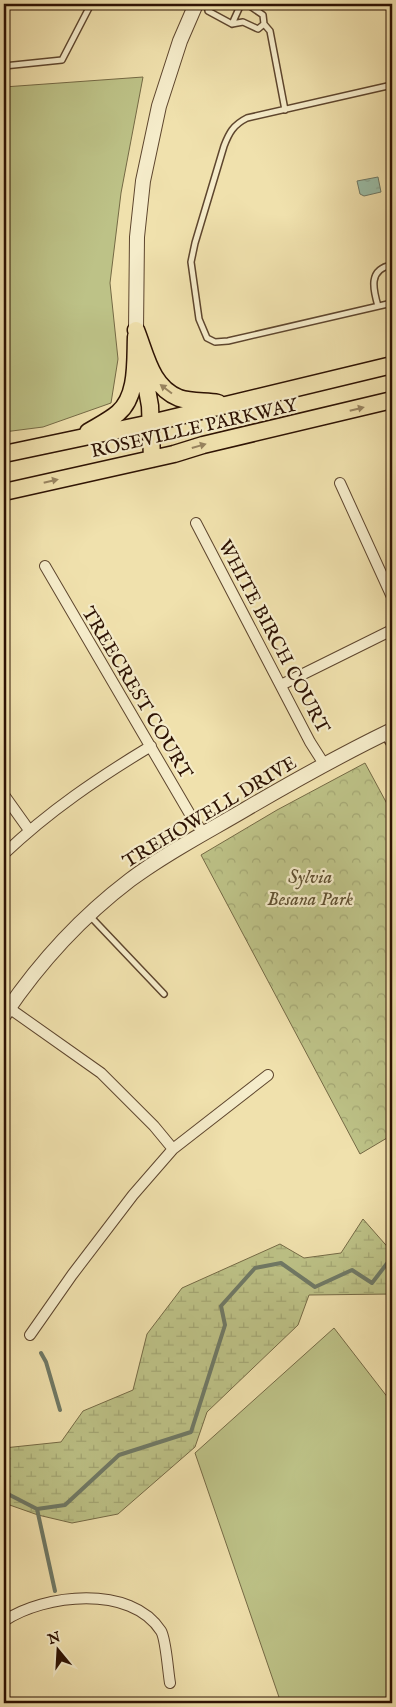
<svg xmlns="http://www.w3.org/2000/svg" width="396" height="1707" viewBox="0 0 396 1707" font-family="'IM FELL English',serif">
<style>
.grass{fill:#bdc287;stroke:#756a45}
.wetland{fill:url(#wetland-marsh);stroke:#756a45}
.park{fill:url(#park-crowns);stroke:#756a45}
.water{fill:url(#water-ripples);stroke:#6f7966}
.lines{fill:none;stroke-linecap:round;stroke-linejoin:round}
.stream{stroke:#6f7966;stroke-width:4}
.service-casing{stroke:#5e462e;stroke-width:8}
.minor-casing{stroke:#5e462e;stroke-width:12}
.tertiary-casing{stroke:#5e462e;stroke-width:16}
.primary-casing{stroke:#2d1203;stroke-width:19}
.service{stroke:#f5ecca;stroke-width:5}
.minor{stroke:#f5ecca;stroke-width:10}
.tertiary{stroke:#f5ecca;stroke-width:14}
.primary{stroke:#f0e1ad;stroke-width:16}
.oneway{fill:#988460}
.labels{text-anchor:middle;stroke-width:4.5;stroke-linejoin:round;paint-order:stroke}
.street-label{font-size:19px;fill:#2d1203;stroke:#f5ecca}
.park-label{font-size:19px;font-style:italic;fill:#5f5031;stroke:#f5ecca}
</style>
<defs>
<pattern id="wetland-marsh" width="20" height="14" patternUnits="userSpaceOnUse" patternTransform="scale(1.25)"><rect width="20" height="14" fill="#bdc287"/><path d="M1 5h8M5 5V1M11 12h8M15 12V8" fill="none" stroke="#a3a673"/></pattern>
<pattern id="park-crowns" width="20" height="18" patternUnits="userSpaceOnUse" patternTransform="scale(1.25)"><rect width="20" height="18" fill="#bdc287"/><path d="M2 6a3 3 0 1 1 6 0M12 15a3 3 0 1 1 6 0" fill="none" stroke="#a3a673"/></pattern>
<pattern id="water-ripples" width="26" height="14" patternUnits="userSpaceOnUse" patternTransform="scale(1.25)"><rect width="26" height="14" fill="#9bbea8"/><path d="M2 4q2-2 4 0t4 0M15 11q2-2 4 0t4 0" fill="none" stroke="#86a28f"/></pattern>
</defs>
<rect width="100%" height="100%" fill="#f0e1ad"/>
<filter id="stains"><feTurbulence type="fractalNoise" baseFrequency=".004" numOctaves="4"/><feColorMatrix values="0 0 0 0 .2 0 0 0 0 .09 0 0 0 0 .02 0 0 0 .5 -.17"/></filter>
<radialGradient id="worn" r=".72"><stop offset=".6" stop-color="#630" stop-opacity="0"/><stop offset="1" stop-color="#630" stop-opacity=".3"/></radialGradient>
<path class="grass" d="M143 77 121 193 110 283 118 359 111 403 43 427 4 432V87Z
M334 1328 392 1403V1703H281L195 1453Z"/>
<path class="wetland" d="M363 1219 392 1252V1294L309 1295 298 1325 207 1412 195 1447 118 1514 72 1523 38 1515 4 1503V1448L61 1442 83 1411 133 1390 147 1334 182 1288 280 1244 304 1258 341 1253Z"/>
<path class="park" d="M365 763 392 813V1135L360 1154 201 855 277 810Z"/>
<path class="water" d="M378 177 381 192 364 196 360 194 357 181Z"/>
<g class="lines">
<path class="stream" d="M41 1353 46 1362 60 1410
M4 1492 37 1509 65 1505 119 1455 191 1432 225 1325 221 1306 255 1268 281 1263 315 1287 352 1270 372 1283 392 1257
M37 1509 55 1591"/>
<defs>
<path id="service" d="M208 4V11L232 24 243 22 258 29 264 24 263 15 247 4
M232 24 241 4
M264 24 270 31 285 110
M4 66 62 60 91 4
M392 85 247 118C233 125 229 133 224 146L195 243 191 262 199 319 207 338 215 342 228 341 392 303
M378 306C373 289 368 269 392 265
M384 735 392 748
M89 915 164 994"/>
<path id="minor" d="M340 483 392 597
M196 523 310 742 324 764
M45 566 191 816 204 834
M281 685 392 630
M4 795 29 830
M4 854C49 811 98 778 151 746
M9 1008 101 1073 154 1126 173 1149
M30 1335 72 1275 133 1195 173 1149 268 1075
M4 1621C44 1594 131 1584 161 1631 166 1639 168 1672 170 1683"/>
<path id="tertiary" d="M136 330 137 237 143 181 159 106 180 41 196 4
M4 1015C39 963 80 918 130 880 166 853 207 832 246 809 294 781 342 754 392 730"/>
<path id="primary" d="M136 330C146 355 151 387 179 398 190 402 206 401 218 403
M143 367 150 406 152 459
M88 432C98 426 110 420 118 413 138 396 135 361 136 337
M4 454 151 423 392 365
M4 492 174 454 203 445 392 400"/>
</defs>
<use href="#service" class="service-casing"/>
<use href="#minor" class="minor-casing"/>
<use href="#tertiary" class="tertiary-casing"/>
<use href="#primary" class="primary-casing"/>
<use href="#service" class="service"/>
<use href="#minor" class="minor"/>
<use href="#tertiary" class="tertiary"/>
<use href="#primary" class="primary"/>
</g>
<defs><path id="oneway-solid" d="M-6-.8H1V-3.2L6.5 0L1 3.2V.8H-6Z" transform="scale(1.25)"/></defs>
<g class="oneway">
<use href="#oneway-solid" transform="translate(166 389) rotate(-143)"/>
<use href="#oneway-solid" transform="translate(357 409) rotate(-14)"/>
<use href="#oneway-solid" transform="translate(199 446) rotate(-16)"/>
<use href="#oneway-solid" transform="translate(51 481) rotate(-13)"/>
</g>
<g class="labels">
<g class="street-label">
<text transform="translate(194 427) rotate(-13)" y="7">ROSEVILLE PARKWAY</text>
<text transform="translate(275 636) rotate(62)" y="7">WHITE BIRCH COURT</text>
<text transform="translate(138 692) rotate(59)" y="7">TREECREST COURT</text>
<text transform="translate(209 811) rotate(-31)" y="7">TREHOWELL DRIVE</text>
</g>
<g class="park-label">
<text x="310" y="883">Sylvia<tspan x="310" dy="22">Besana Park</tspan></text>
</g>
</g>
<rect width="396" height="1707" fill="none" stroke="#f0e1ad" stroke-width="20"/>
<rect x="5" y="5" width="386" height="1697" fill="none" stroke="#2d1203" stroke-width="2.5"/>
<rect x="10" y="10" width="376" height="1687" fill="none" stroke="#2d1203"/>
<g transform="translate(58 1650) rotate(342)" stroke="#f5ecca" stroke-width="4" paint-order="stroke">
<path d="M0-4L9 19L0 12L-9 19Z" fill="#2d1203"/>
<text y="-8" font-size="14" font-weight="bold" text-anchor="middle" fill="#2d1203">N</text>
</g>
<rect width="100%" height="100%" filter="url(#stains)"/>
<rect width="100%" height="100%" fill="url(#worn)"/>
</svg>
